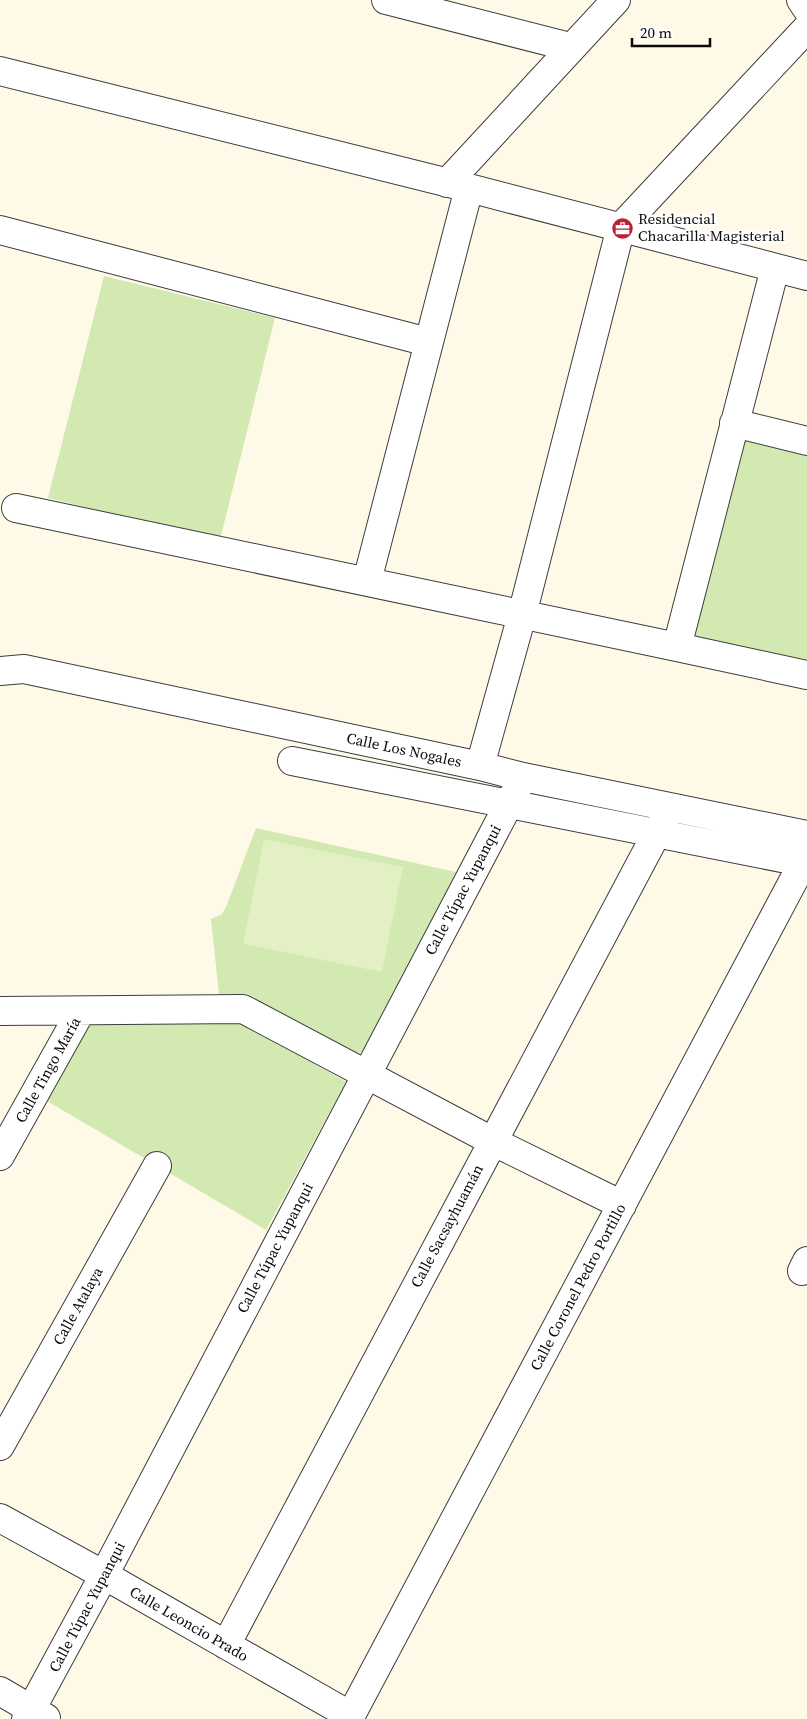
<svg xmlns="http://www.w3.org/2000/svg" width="807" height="1719" viewBox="0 0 807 1719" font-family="'Source Serif 4',serif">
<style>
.green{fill:#d2e9b1}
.pitch{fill:#e3f0c3}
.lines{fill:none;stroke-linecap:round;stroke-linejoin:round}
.minor-casing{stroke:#3d3d3d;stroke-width:30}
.minor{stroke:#fff;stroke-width:28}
.labels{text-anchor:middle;stroke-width:5;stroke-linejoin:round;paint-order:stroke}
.poi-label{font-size:15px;fill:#0a0a0a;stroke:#fff;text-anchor:start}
.street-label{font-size:15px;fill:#0a0a0a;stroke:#fff}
</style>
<rect width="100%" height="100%" fill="#fff9e7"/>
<path class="green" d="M104 276 275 318 220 540 48 498Z
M740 434 807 452V660L692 637Z
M256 828 456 872 365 1051 359 1053 350 1051 248 994H219L211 919 222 914 226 907Z
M239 1021 346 1082 266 1230 47 1101 90 1023Z"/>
<path class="pitch" d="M264 839 403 867 382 972 243 944Z"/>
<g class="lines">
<defs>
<path id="minor" d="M386 0 570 47
M801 0 807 9
M0 71 469 188 807 276
M447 183 616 0
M0 230 428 342
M734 423 807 441
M16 508 677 647 807 675
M367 581 469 188
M677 647 775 268
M0 671 24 669 480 766 523 777 807 835
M292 761 807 863
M480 766 522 615 621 227 807 28
M0 1011 243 1009 492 1141 622 1205
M0 1156 81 1011
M802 1271 807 1261
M0 1446 157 1166
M0 1518 104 1575 351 1716
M226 1645 670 808
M0 1691 46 1718
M26 1719 104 1575 523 777
M349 1719 807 855"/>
</defs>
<use href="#minor" class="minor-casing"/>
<use href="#minor" class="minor"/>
</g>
<defs>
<symbol id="office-disc" viewBox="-11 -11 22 22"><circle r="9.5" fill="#bb2133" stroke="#fff"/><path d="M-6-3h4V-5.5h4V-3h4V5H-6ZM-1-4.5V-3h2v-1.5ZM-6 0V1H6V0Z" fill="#fff"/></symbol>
</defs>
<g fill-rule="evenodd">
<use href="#office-disc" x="610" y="216" width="25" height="25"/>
</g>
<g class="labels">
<g class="poi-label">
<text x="638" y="224">Residencial<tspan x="638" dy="17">Chacarilla Magisterial</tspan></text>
</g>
<g class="street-label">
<text transform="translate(404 750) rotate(12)" y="5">Calle Los Nogales</text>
<text transform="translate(463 890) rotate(-62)" y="5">Calle Túpac Yupanqui</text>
<text transform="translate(48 1070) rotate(-61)" y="5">Calle Tingo María</text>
<text transform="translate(447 1226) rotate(-62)" y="5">Calle Sacsayhuamán</text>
<text transform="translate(275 1248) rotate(-62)" y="5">Calle Túpac Yupanqui</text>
<text transform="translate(578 1287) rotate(-62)" y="5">Calle Coronel Pedro Portillo</text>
<text transform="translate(78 1306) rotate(-61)" y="5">Calle Atalaya</text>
<text transform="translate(87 1607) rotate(-62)" y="5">Calle Túpac Yupanqui</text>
<text transform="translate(189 1624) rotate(30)" y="5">Calle Leoncio Prado</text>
</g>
</g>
<path d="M632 38v8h78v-8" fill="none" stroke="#0a0a0a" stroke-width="2.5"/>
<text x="640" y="38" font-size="15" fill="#0a0a0a" stroke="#ffffff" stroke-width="4" paint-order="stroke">20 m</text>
</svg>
